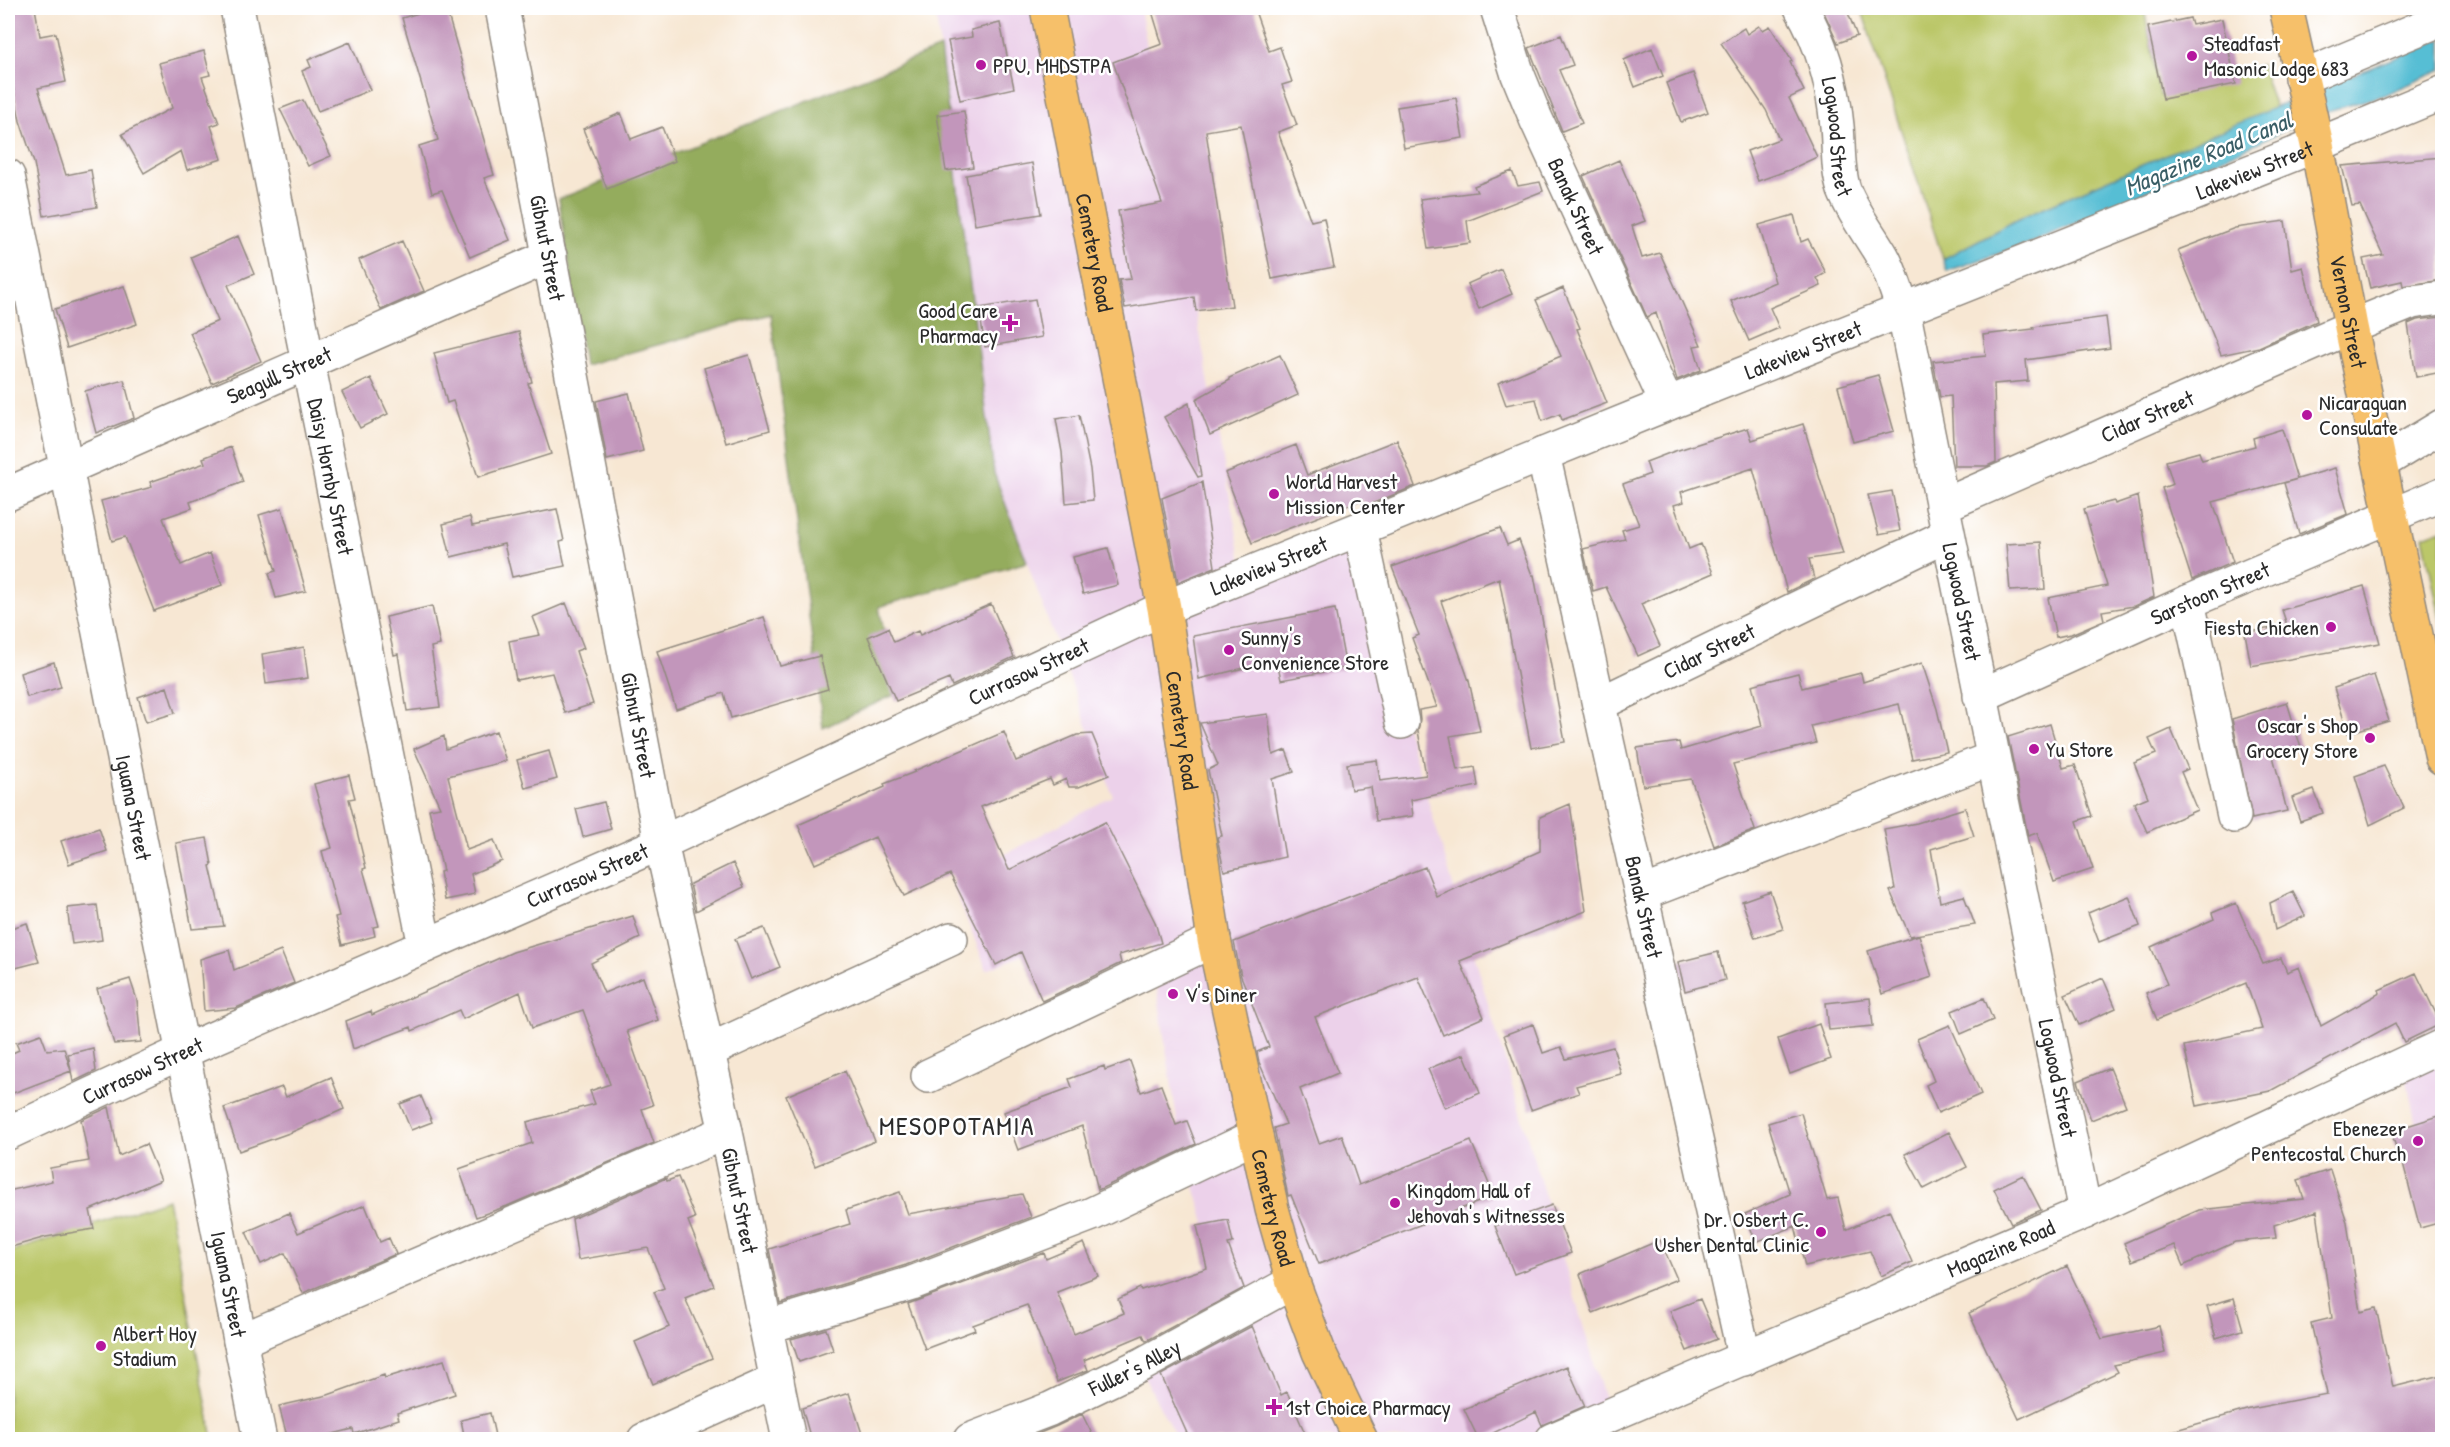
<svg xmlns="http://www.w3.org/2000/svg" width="2450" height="1447" font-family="'Patrick Hand',sans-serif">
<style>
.built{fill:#ecd1ea}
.green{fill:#bbc769;stroke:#73794a;stroke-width:1.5}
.forest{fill:#94ac5d;stroke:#606c44;stroke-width:1.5}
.water{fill:#57bed4;stroke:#417480;stroke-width:1.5}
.building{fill:#c296bb}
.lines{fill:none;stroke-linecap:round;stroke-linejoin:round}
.minor-casing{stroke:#91897f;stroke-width:36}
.major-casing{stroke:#91897f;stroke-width:36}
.minor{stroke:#fff;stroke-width:33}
.major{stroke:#f6c06b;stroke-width:33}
.poi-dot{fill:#b5179e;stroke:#fff;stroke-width:2}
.labels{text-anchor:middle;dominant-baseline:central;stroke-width:5;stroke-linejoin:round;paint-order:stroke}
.poi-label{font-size:22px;fill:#2b2b2b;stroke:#fff;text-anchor:start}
.street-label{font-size:22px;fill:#2b2b2b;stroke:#fff}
.water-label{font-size:24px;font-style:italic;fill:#3a5e66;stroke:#fff}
.quarter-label{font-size:26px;letter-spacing:1.5px;fill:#2b2b2b;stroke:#fff}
</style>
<rect width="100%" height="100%" fill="#fff"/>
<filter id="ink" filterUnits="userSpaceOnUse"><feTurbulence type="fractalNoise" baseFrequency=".0167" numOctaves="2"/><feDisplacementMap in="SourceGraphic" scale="12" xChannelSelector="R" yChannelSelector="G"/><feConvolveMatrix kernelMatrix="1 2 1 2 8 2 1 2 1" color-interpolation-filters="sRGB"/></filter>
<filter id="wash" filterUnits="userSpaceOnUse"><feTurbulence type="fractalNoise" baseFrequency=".008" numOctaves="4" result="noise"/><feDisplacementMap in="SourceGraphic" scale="24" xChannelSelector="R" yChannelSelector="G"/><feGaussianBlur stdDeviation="1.35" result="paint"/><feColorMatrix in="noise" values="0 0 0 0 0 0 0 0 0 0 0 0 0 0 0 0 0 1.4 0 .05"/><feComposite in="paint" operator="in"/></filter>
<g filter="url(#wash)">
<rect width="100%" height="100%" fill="#f7e7d3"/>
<path class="built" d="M935,8h205l102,555 105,-37 263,891 3,22h-436l-36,-68 94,-53 -54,-173 -37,-240 -157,65 -35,-87 161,-87 -119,-323z
M2442,1055v201l-37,-186z"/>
<path class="green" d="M1861,8h283l16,88 101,-31 14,43 -253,109 -79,42z
M2442,529v98l-19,-91z
M168,1199l45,240h-205v-186z"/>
<path class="forest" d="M940,48l54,425 33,89 -148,45 17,87 -73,34 -52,-414 -187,51 -25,-166z"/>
<path class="water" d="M2442,39v31l-58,25 -53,15 -298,132 -86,29 -4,-12 79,-42 305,-132z"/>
<g id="blocks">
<path class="building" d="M8,8h27l5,28 16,-3 10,49 -28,6 28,87 25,-5 6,37 -53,9 -10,-53 -14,-42 -12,-59z
M435,8h11l48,167 -10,3 26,62 -40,17 -28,-67 -10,3 -13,-47 19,-6 -36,-122z
M1151,8h103l15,43 11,-4 12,35 -10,3 15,40 -19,7 33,89 13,-3 10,49 -62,12 -31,-154 -35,6 26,175 -36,5 -2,-14 -69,11 -6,-28 12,-1 -13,-68 44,-8 -49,-141 49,-18z
M1822,8h24l11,28 -19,7z
M2190,18l2,7 30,-6 14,65 -73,15 -15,-72z
M1000,23l14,65 -54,12 -12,-59 24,-4 -1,-7z
M1759,26l4,4 7,-4 22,35 -2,1 14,29 -15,7 28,59 -28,13 -31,11 -11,-30 32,-12 -13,-29 -45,-67 23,-15 3,6z
M1561,35l12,30 -14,5 23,53 -20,8 -33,-83z
M350,42l20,48 -52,21 -16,-40 9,-4 -3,-7z
M1652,48l11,28 -28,11 -11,-27z
M204,51l6,24 -8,2 17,46 -8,3 11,33 -35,11 -6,-19 -37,22 -22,-39 50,-26 -13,-45z
M1693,73l15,39 -27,10 -15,-39z
M1456,98l7,40 -59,10 -7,-41z
M303,100l28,56 -23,10 -28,-57z
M964,111l9,56 -27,4 -9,-56z
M621,113l10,26 31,-12 13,34 -68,28 -24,-60z
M2442,157v123l-39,6 -1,-5 -32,7 -7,-29 20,-4 -23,-50 -8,1 -10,-40z
M1619,160l26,61 -13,5 10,32 18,-5 41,92 -7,1 7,24 -24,10 -21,-67 -9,4 -64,-141z
M1032,163l9,51 -66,11 -9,-50z
M1512,171l6,15 22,-4 3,9 -76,30 3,22 -42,6 -8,-50 57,-7 -3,-6z
M1794,215l7,27 7,-3 18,34 -9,5 4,8 -51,22 9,20 -30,13 -18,-40 44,-19 -16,-57z
M2285,221l7,49 11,-3 14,54 -58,26 -38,8 -43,-105 57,-22z
M238,236l16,38 -26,11 33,76 -49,22 -22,-50 28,-12 -27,-64z
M402,241l22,50 -43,19 -22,-50z
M1501,269l11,25 -33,15 -12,-25z
M124,286l13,38 -70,24 -12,-39z
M1563,288l17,40 -3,1 30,74 -45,17 -2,-6 -18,7 -6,-22 -30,6 -8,-22 63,-27 -25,-56z
M1035,299l7,38 -57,10 -6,-39z
M2106,317l4,31 -84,12 2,21 -34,3 2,78 -9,4h-33l-3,-70 -11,1 -7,-36 53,-5 -3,-21 51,-6 -1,-2z
M2442,317v55l-26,5 -8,-53 9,-4z
M519,332l13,50 -4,1 23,71 -73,23 -25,-76 -6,2 -13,-50z
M749,355l21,75 -44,13 -22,-75z
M1280,355l18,40 -88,40 -14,-36 34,-19 -1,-2z
M1878,375l16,56 -41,11 -15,-56z
M371,378l17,36 -28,14 -18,-36z
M124,380l10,38 -38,15 -11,-42z
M629,393l14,58 -36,9 -11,-59z
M1189,403l12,73 -3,1 -34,-60z
M1079,415l11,54 3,31 -27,3 -4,-51 -6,-33z
M1803,424l40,130 -34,5 5,20 -27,13 -34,-124 -72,24 3,10 -10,3 15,44 12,-5 12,29 -72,31 19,42 -22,10 -32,-69 -13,4 -10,-42 42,-10 -3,-9 17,-5 -16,-41 27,-10 -4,-12 26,-10 76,-24 4,12z
M2282,429l15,50 -84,23 20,60 -41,18 -30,-92 11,-4 -7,-23 33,-9 3,8 53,-14 -2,-8z
M1397,440l18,46 -51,21 -3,-7 -109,43 -27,-70 71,-28 11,30z
M231,447l12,35 -53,20 2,6 -29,10 18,47 29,-12 12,32 -68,26 -29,-74 -13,4 -11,-40 51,-14 -2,-5 55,-19 -2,-5z
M2335,468l13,46 -49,20 -15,-51z
M1202,482l13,85 -37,15 -16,-84z
M1892,491l8,40 -21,4 -11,-40z
M2138,496l16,101 -20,9 -32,5 2,9 -33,14 -15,3 -8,-39 59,-12 -23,-77 30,-8 1,3z
M282,508l24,83 -30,7 -7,-25 7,-2 -17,-56z
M557,509l7,32 -4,1 5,24 -53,11 -8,-33 -53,13 -8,-33 27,-7 2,9z
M1500,528l7,17 12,-5 13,35h2l31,167 -34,6 -32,-170 -58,23 28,80 11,50 -30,5 7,34 18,-3 3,19 -67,14 2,16 -37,5 -5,-34 -20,3 -4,-26 30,-4 3,21 46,-6 -8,-44 2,-12 -1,-9 18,-3 -25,-69 7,-3 -27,-68z
M2041,542l4,47 -35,2 -4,-47z
M1108,548l10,37 -35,9 -10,-37z
M2364,586l16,57 -129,23 -6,-33 42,-8 -5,-15z
M566,603l18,45 -8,3 17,53 -28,9 -13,-40 -36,7 -7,-39 31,-6 -7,-18z
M991,604l23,53 -62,29 -3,-7 -53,22 -28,-64 20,-9 6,14 24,-11 2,4z
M432,606l8,39 -9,2 9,60 -33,4 -9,-57 -4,1 -8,-38z
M1335,609l11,59 -65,12 -4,-20 -78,19 -6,-43z
M764,617l16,49 40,-10 8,33 -97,29 -7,-25 -48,16 -19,-58z
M304,647l4,31 -42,6 -4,-30z
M54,662l7,25 -34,10 -7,-24z
M1922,663l15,46 10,43 -35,7 -13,-55 -88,22 5,17 -83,21 22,66 -41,16 -23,-67 -48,7 -6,-38 42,-6 2,8 81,-24 -10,-41 46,-12 4,15 59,-15 2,9z
M2374,675l15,46 -41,12 -14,-45z
M167,687l8,26 -29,9 -8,-25z
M2287,702l14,46 -28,8 14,55 -35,8 -20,-100z
M1268,714l5,41 13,-5 8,22 -22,7 13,78 -61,14 -7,-34 5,-1 -14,-66 10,-5 -18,-42z
M2050,724l13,44 12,-3 17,51 -15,5 16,48 -39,13 -17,-49 -9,3 -20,-99z
M2171,729l17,40 -7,3 16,38 -50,22 -13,-29 14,-6 -14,-34 22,-9 -7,-15z
M496,731l10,30 -58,15 19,74 27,-10 8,21 -31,13 4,20 -30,6 -5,-28 3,-1 -14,-62 11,-2 -26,-58 30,-13 2,13z
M1004,732l12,29 61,-26 15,-1 17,41 -30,12h-10l-3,-8 -13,6 -3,-6 -69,28 28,63 96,-48 50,100 6,21 -42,12 2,8 -79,38 -21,-49 -25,13 -46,-91 -46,22 -29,-59 -60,27 -17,-39 87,-38 -1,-3 31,-12 -1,-1z
M549,751l8,28 -32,9 -8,-28z
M2384,766l20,42 -34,17 -15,-49z
M349,775l6,23 -6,1 17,69 -3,1 16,57 -6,1 2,9 -33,9 -7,-28 4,-1 -17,-65 10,-3 -18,-64z
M2314,790l9,23 -23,8 -8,-23z
M604,802l7,27 -28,8 -7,-28z
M1570,804l16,107 -126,50 24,56 -41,18 -25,-58 -103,40 23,56 -38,16 19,54 23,-8 17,50 112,-44 23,55 -175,68 -28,-69 -3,1 -14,-68 12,-4 -27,-62 -2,-10 12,-5 -28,-71 -7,-34 191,-75 12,30 103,-46v-34z
M1965,808l9,28 -43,13 9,53 24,-6 11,29 -65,11 -20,-45 5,-2 -11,-60 33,-6z
M99,828l8,23 -38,13 -8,-23z
M207,838l5,27 -2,1 14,60 -32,3 -16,-86z
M733,863l11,24 -48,24 -6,-27z
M1770,891l13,38 -28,9 -13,-37z
M2293,892l12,24 -30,14 -5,-27z
M2129,896l11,30 -41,16 -11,-29z
M2236,903l27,61 18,-6 6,14 12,-5 22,59 59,-33 -1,-3 37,-17 25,51 -37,18 -9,-19 -125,68 -73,15 -13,-60 78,-17 -16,-46 -89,37 -11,-27 21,-9 -16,-37 63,-28 -2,-6z
M97,905l5,35 -30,4 -5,-36z
M633,916l7,22 -49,25 13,30 39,-16 15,43 -31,11 26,74 -11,4 12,34 -147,63 -31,11 -17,-48 73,-26 -5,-21 68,-18 -5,-13 20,-7 -27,-74 -51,18 -12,-36 -57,27 -4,-9 -47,21 -1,-4 -58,22 -7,-28 25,-10 1,4 141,-63z
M27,923l12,39 -31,8v-41z
M764,928l16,39 -29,12 -16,-40z
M1919,935l13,42 -50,17 -14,-43z
M229,950l5,20 47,-19 13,32 -58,25 -32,3 -4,-52z
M1718,952l7,28 -40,11 -7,-29z
M2103,978l13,30 -37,17 -14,-30z
M130,979l7,21 4,42 -27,2 -17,-55z
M1870,998l3,28 -44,4 -3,-27z
M1984,998l9,22 -32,14 -9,-23z
M1533,1024l10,29 18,-6 5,12 47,-12 8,27 -45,12 3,7 -48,17 -27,-75z
M1819,1024l12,35 -41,15 -12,-35z
M1950,1025l31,69 -43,19 -12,-28 8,-4 -17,-42z
M41,1034l6,16 17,-2 7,23 -63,24v-40l11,-5 -3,-7z
M93,1048l3,23 -23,11 -5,-28z
M1464,1054l16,39 -35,15 -17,-39z
M1130,1061l11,31 20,-7 15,40 11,-4 9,23 -98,46 -16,-64 -64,24 -14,-38 68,-25 -3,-8 35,-13 1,4z
M2110,1068l16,38 -35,14 -13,-39z
M845,1071l30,70 -60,25 -29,-70z
M331,1077l13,32 -52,23 -53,19 -15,-43 58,-21 4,10z
M421,1096l11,26 -21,8 -11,-26z
M109,1107l10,49 27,-12 15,36 -71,30 4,19 -48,8 -38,11v-57l44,-10 -2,-13 39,-7 -8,-41z
M1801,1113l26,87 11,-2 8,32 43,-20 23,52 -31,14 -11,-25 -65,15 -10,-40 -39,16 -11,-28 45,-20 -22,-71z
M2442,1115v107l-22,6 -17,-65 -2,1 -10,-33z
M1949,1132l18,35 -43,22 -19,-35z
M2330,1170l17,52 13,90 16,-4 17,79 49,-12v65h-276l-1,-7 85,-24 77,-15 -16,-71 21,-5 -15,-107 -43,14 2,13 -41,4 -52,24 -9,-21 -42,16 -8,-18 75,-33 105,-11 -6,-19z
M2023,1175l18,35 -30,13 -17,-34z
M678,1177l17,41 -7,3 26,65 -29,12 27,60 -59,26 -18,-42 34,-15 -15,-35 10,-4 -16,-40 -70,12 -6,-41 94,-41 1,3z
M900,1192l8,22 114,-20 9,23 -125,48 -126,38 -11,-54 81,-25 -4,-14z
M365,1205l15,37 9,-4 7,16 -93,39 -18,-40 -24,11 -15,-32 43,-19 9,20z
M1552,1205l19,48 -57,21 -19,-48z
M1228,1220l5,23 -5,1 16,44 -98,53 -3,-6 -59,25 4,10 -31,12 -30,-77 -54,20 2,5 -50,19 -17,-45 136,-51 2,6 38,-16 14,33 -41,16 17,42 50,-21 -6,-14 22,-11 1,2 66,-22 -10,-42z
M1660,1240l17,39 -84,34 -13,-39z
M2067,1266l35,73 57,-13 6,27 -51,12 4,7 -99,47 -50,-106z
M2234,1298l9,32 -27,8 -9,-32z
M1700,1299l17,40 -30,12 -17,-40z
M1252,1326l29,69 6,-3 21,48h-118l-29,-65z
M826,1329l7,21 -34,12 -8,-23z
M444,1360l11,34 -58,19 2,6 -45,15 -1,-5 -44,11h-21l-9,-34 49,-11 56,-20 1,3z
M1567,1366l18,40 -43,19 -6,-13 -57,28 -15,-31z
M849,1393l15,47h-53l-9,-32z
M490,1413l6,27h-31l-4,-20z
M1082,1414l13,26h-72l34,-14z"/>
</g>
</g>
<g filter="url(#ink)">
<use href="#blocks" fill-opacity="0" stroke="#91897f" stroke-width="1.5"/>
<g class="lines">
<g class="minor-casing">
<g id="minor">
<path id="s1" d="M237,8l188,938"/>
<path id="s2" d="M502,8l159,835 65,289 63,308"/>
<path id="s3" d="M1497,8l21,67 18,44 131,285"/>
<path id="s4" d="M1801,8c22,37 32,75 36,118 2,21 0,43 7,64 9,23 24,42 37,64 10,16 15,37 22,55l182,903"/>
<path d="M2301,78l141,-59"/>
<path id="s5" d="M8,176l252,1264"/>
<path id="s6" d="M1543,454l197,883 4,22"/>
<path d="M2381,463l61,-37"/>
<path id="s7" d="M8,494l542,-238"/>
<path id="s8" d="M1942,506l409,-179 61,-25 30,-4"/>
<path d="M1360,529l42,193"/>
<path d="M2188,602l46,214"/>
<path id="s9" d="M1980,696l208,-94 254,-108"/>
<path id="s10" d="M1599,704l349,-169"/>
<path d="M1641,894l352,-136"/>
<path d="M708,1051l243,-112"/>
<path d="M928,1076l286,-136"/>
<path id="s11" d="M8,1133l174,-81 479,-209 503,-235 503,-204 650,-259 125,-52"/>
<path d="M766,1327l146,-44 180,-69 164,-78"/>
<path d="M240,1341l486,-209"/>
<path d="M644,1440l133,-60"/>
<path id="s12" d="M970,1440l80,-31 93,-45 150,-82"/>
<path id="s13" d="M1552,1440l533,-228 357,-166"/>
</g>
</g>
<g class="major-casing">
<g id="major">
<path id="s14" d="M1047,8l117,600 50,332 42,196 16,73 21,73 26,70 42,88"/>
<path id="s15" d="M2286,8l31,137 34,182 91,431"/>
</g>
</g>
<use href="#minor" class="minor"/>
<use href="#major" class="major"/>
</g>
</g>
<g class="poi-dot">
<circle cx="2192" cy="56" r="6"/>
<circle cx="981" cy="65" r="6"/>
<path d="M1007 314h6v6h6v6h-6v6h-6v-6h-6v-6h6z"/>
<circle cx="2307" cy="415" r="6"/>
<circle cx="1274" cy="494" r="6"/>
<circle cx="2331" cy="627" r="6"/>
<circle cx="1229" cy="650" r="6"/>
<circle cx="2370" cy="738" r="6"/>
<circle cx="2034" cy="749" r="6"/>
<circle cx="1173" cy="994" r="6"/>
<circle cx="2418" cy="1141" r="6"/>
<circle cx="1395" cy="1203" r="6"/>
<circle cx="1821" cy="1232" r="6"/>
<circle cx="101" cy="1346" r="6"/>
<path d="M1271 1398h6v6h6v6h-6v6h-6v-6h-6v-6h6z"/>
</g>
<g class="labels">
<g class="poi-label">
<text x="2204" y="43">Steadfast<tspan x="2204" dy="25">Masonic Lodge 683</tspan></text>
<text x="993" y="65">PPU, MHDSTPA</text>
<text x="998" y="310" text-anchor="end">Good Care<tspan x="998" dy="25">Pharmacy</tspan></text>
<text x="2319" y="402">Nicaraguan<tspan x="2319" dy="25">Consulate</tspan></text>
<text x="1286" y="481">World Harvest<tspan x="1286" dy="25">Mission Center</tspan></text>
<text x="2319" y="627" text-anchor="end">Fiesta Chicken</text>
<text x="1241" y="637">Sunny's<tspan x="1241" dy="25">Convenience Store</tspan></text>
<text x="2358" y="725" text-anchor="end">Oscar's Shop<tspan x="2358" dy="25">Grocery Store</tspan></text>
<text x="2046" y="749">Yu Store</text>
<text x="1185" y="994">V's Diner</text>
<text x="2406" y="1128" text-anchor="end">Ebenezer<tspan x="2406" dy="25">Pentecostal Church</tspan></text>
<text x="1407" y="1190">Kingdom Hall of<tspan x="1407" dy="25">Jehovah's Witnesses</tspan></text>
<text x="1809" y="1219" text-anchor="end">Dr. Osbert C.<tspan x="1809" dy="25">Usher Dental Clinic</tspan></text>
<text x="113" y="1333">Albert Hoy<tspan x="113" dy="25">Stadium</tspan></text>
<text x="1286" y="1407">1st Choice Pharmacy</text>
</g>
<g class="street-label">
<text stroke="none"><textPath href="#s4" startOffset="135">Logwood Street</textPath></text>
<text stroke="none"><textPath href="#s11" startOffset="2445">Lakeview Street</textPath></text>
<text stroke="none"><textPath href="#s3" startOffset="214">Banak Street</textPath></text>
<text stroke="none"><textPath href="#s2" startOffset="244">Gibnut Street</textPath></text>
<text stroke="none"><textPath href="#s14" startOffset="249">Cemetery Road</textPath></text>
<text stroke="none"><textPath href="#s15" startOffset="310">Vernon Street</textPath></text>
<text stroke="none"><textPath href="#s11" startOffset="1959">Lakeview Street</textPath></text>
<text stroke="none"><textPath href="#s7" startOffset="296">Seagull Street</textPath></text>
<text stroke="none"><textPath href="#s8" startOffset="224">Cidar Street</textPath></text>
<text stroke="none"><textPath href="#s1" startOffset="478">Daisy Hornby Street</textPath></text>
<text stroke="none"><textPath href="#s11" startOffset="1383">Lakeview Street</textPath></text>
<text stroke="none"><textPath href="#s9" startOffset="252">Sarstoon Street</textPath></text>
<text stroke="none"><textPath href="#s4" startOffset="621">Logwood Street</textPath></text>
<text stroke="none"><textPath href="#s10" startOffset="122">Cidar Street</textPath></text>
<text stroke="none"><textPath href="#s11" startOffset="1120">Currasow Street</textPath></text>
<text stroke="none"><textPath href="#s2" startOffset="730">Gibnut Street</textPath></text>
<text stroke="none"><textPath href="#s14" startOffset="735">Cemetery Road</textPath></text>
<text stroke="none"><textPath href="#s5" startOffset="644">Iguana Street</textPath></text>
<text stroke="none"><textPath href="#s11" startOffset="634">Currasow Street</textPath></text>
<text stroke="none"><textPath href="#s6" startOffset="464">Banak Street</textPath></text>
<text stroke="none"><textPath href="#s11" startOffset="148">Currasow Street</textPath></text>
<text stroke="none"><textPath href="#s4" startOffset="1107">Logwood Street</textPath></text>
<text stroke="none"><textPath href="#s2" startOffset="1216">Gibnut Street</textPath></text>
<text stroke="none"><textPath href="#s14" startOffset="1221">Cemetery Road</textPath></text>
<text stroke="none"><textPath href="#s13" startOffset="488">Magazine Road</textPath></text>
<text stroke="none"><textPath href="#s5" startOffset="1130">Iguana Street</textPath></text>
<text stroke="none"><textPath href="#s12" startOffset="180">Fuller's Alley</textPath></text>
</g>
<g class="water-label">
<text transform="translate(2208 153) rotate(-23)">Magazine Road Canal</text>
</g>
<g class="quarter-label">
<text x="957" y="1125">MESOPOTAMIA</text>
</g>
</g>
<rect width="2450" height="1447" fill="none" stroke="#fff" stroke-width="30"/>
</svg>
